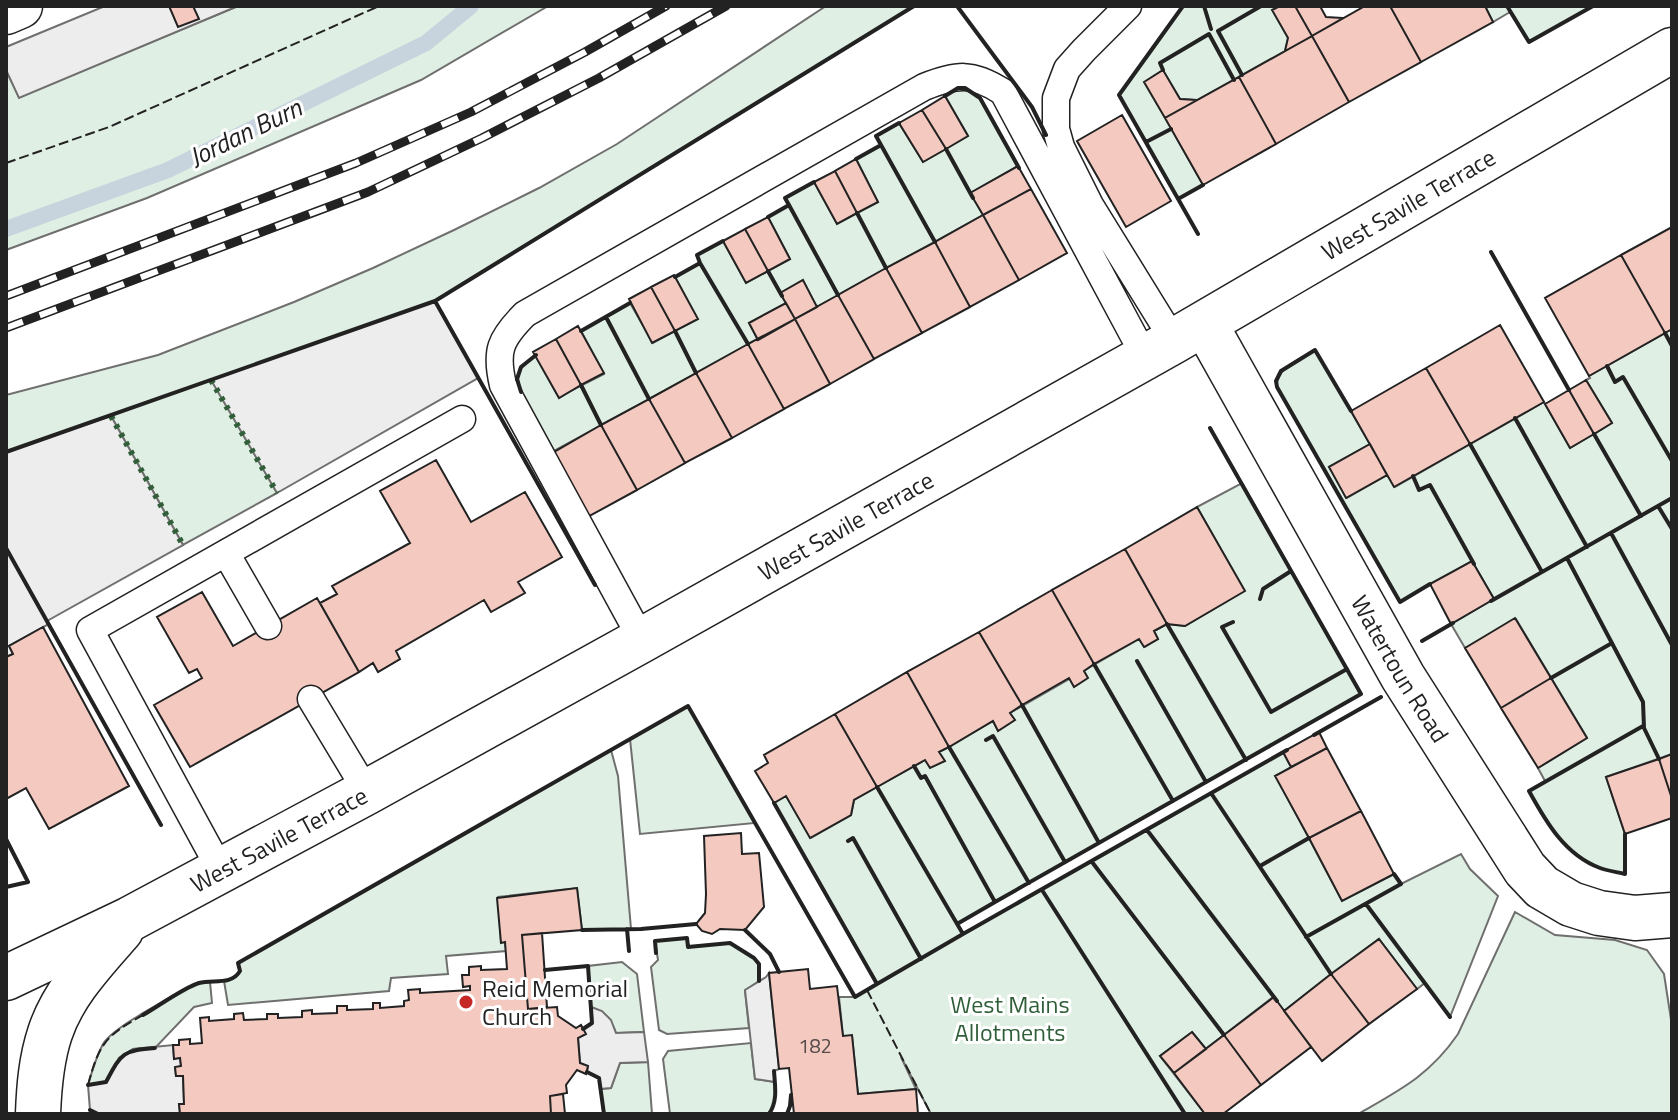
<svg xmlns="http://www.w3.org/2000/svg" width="1678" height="1120" font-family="'Titillium Web',sans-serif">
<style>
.green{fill:#e0efe3;stroke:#6f6f6f;stroke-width:2}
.parking{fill:#ededed;stroke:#6f6f6f;stroke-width:2}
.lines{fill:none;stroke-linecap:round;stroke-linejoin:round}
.stream{stroke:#c7d3dd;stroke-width:16}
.building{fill:#f3c9c0;stroke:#222;stroke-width:2}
.lane-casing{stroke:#222;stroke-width:29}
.street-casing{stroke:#222;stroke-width:47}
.secondary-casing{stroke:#222;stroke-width:47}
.lane{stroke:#fff;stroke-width:26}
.street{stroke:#fff;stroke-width:44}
.secondary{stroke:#fff;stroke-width:44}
.rail-casing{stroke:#222;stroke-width:9}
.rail{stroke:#fff;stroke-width:6;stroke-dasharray:18;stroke-linecap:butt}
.hedge{stroke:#2f5e38;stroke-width:6;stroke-dasharray:4 6;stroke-linecap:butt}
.fence{stroke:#222;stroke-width:2;stroke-dasharray:10 4;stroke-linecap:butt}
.wall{stroke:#222;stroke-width:4}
.poi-dot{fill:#c62828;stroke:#fff;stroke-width:3}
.labels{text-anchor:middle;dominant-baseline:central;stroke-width:6;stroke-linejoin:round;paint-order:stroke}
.number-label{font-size:20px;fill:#564c4a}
.street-label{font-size:24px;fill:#222;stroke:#fff}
.poi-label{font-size:24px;fill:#222;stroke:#fff;text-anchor:start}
.park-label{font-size:24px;fill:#2f5e38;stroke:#fff}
.water-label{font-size:26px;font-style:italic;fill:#222;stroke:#fff}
</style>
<rect width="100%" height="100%" fill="#fff"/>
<path class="green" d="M238,6h310l-127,74 -274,118 -141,52v-180l13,27z
M826,6h88l-479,295 -223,79 65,113 -94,52 -72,-129 -105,36v-57l152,-40 136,-53 79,-34 81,-38 85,-42 78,-44z
M1183,6h97l8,32 -3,13 -88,49 -17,-1 -17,-28 -18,11 58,103 -25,14 -59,-104z
M1485,6h108l-64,36 -19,-30 -17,10z
M958,88l14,3 8,7 38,68 -47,27 12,22 -166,92 -15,-26 -21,12 5,10 -37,20 9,17 -204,111 -34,-62c-6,-18 2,-23 16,-34l23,42 45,-23 -23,-43 49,-28 23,40 44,-24 -22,-42 25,-14 -3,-8 26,-14 23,42 44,-24 -22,-42 20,-11 -3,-8 29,-16 23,42 41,-22 -22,-43 25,-13 -5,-10 23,-13 24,39 45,-26 -23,-40z
M1672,329v425l-66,23 19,57v40c-8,-2 -17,-3 -25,-6 -35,-13 -54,-46 -71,-77l16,-10 -7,-13 49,-30 -71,-119 -51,29 -14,-24 43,-25 -22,-38 -72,41 -123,-215c-2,-19 24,-28 38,-37l55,94 -41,23 18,31 40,-23 8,12 149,-85 26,46 42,-25 -26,-43 4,-2 -1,-2z
M1242,483l119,211 -404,230 7,10 319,-182 8,15 -15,9 66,125 52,-27 7,10 60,-30 9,15 28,27 -48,121 -25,-34 -8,6 -38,-50 -95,72 -11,-14 -67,52 -14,-17 -32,24 45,58h-274l-30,-57 15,32 -58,5 -6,-58h-9l-4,-39h16l22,-14 -103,-180 12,-7 25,42 40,-23 3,-15 71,-40h19l-5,-8 54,-31 5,9 16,-10 -4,-7 129,-74 6,8 13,-8 -4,-8 13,-7 18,2 59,-35 -47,-84z
M688,706l67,117 -115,11 -10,-95z
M611,750l7,26 13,153 -49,1 -5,-42 -79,9 3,45h4l1,9 -60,5 2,18 -57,4 -2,13 -161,14 -4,-24 13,-5 3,-5 -2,-8z
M1515,912l40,23 60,5 32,10 17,24 8,52v88h-314c42,-24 72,-39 100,-80z
M687,938l2,9 41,-4 24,15 5,6v17l-14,10 4,37 -82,6 -8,-4 -8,-63 7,-7 -3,-19z
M622,962l15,12 7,58 -28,1c-5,-14 -11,-21 -25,-26l-3,-41z
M210,982l2,21 -18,4 -39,41 -22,1 -27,33 -18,3c4,-14 8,-28 15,-41 12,-19 73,-49 95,-61z
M751,1043l4,36 20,3c1,12 1,22 -6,32h-99l-7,-55 5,-8z
M648,1062l4,52h-48l-4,-25 11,-1 9,-25z"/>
<path class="parking" d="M105,6h133l-219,92 -13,-28v-23z
M435,301l43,77 -201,115 -66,-113z
M111,416l72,129 -136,76 2,3 -40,22 4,8 -7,3v-205z
M769,973l10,96 -5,2 1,11 -20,-3 -10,-89 21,-13z
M591,1007l11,4 9,9 5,13 28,-1 4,30 -28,1 -9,25 -11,1 -1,-11 -12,-6 1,-6 -8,-3 -2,-25 7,-4 -2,-5 9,-6z
M173,1045l1,13h6l1,8 -6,2 1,8h7l1,28h-5l1,10h-82l-8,-4 -2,-25 18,-3 13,-24 14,-9z"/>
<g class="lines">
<path class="stream" d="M6,229l162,-59 258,-127 45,-37"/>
</g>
<path class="building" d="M169,6h24l6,13 -21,8z
M1280,6h15l17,30 -27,15 3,-13 -16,-28z
M1295,6h25l6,11 17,1 -31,18z
M1365,6h25l31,56 -72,40 -37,-66z
M1390,6h95l8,16 -72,40z
M1312,36l37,66 -73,42 -37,-67z
M1163,70l17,29 17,1 -32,18 -21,-36z
M1239,77l37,67 -73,41 -38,-67z
M945,96l23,40 -22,13 -24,-39z
M922,110l24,39 -23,13 -24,-39z
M1122,115l49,86 -45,26 -49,-86z
M856,159l22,43 -21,11 -22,-42z
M1018,166l13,23 -48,26 -13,-22z
M835,171l22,42 -20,11 -23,-42z
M1031,189l36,64 -48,27 -36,-65z
M983,215l36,65 -49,27 -35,-65z
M768,217l22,42 -22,12 -23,-42z
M1672,227v102l-7,4 -44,-78z
M745,229l23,42 -22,12 -23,-42z
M935,242l35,65 -48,26 -36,-65z
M1621,255l44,78 -76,43 -44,-78z
M886,268l36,65 -48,26 -36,-64z
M674,275l24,44 -23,12 -24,-44z
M803,280l14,27 -22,12 -15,-26z
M651,287l24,44 -23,12 -23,-44z
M838,295l36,64 -44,25 -35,-65z
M786,303l9,16 -37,21 -9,-17z
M795,319l35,65 -46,25 -36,-65z
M1500,325l44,77 -74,42 -44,-76z
M578,326l26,47 -23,12 -25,-46z
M556,339l25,46 -22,13 -26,-46z
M748,344l36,65 -52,29 -36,-65z
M1426,368l44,76 -76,43 -43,-76z
M696,373l36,65 -47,25 -36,-64z
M1586,380l26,43 -18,11 -25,-44z
M1569,390l25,44 -24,14 -25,-44z
M649,399l36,64 -48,27 -36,-65z
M601,425l36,65 -53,29 -35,-64z
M1370,444l17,31 -41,23 -17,-31z
M436,460l35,62 54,-30 37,65 -44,25 7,11 -34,19 -7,-12 -88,51 4,8 -22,13 -5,-9 -14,9 -39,-69 17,-9 -5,-8 78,-43 -30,-52z
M1197,507l48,84 -60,35 -18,-2 -42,-75z
M1125,549l42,75 -13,7 4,8 -14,8 -5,-8 -45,25 -42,-74z
M1472,561l22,38 -43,25 -21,-40z
M1052,590l42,74 -10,7 4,7 -14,9 -5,-9 -47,27 -43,-73z
M202,592l31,54 84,-48 42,74 -169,95 -36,-62 48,-27 -5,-9 -8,4 -32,-56z
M1515,618l36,60 -50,30 -36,-60z
M43,627l86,159 -80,43 -23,-41 -20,11v-142l7,-3 -4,-8z
M979,632l43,73 -12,8 5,7 -17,11 -5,-10 -44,26 -42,-75z
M907,672l42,75 -10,5 6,9 -15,7 -5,-8 -48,27 -42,-73z
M1551,678l36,60 -49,30 -37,-60z
M835,714l42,73 -23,13 -3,15 -41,23 -24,-42 -12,7 -19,-32 13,-8 -4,-8z
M1319,732l8,16 -36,19 -8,-15z
M1327,748l34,63 -52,27 -34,-62z
M1672,754v45l-13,-40z
M1659,759l13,40v19l-47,16 -19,-57z
M1361,811l33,63 -52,27 -33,-63z
M741,833l1,21 17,-1 5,54 -19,23 -25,-1 -8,5 -10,-3 -6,-7 9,-11 1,-19 -2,-58z
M577,888l5,42 -60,5 6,74 29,-2 1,9 18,12 5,-3 5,9 -8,4 2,25 8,3 -2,8 -9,-4 -11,15 1,8 -17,3 1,18h-371l-1,-10h5l-1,-28h-7l-1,-9 6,-1 -1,-8 -6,1 -1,-14h6v-5l11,-1v5l12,-1 -2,-25 9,-1v4l25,-2v-5l9,-1 1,7 23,-1v-5h11v4l24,-1v-6l10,-1v4l25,-1v-7h10v4l26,-1v-6h7v5l24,-2v-5l5,-1 -1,-10 12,-1v4l50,-3v-4l-7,1 -1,-12h7v-8l12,-1v4l26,-1 -2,-27 -4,1 -4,-45z
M542,933l5,74 -19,2 -6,-74z
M1379,939l38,50 -48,35 -38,-50z
M808,969l2,20 27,-3 6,50 9,-1 6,59 58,-5 2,25h-124l-5,-46 -10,1 -10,-96z
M1331,974l38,50 -47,37 -38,-50z
M1274,997l37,50 -50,38 -37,-50z
M1192,1032l14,17 -32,24 -14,-17z
M1224,1035l37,50 -38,29h-18l-31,-41z
M563,1094l2,20h-14l-1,-18z"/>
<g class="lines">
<g class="lane-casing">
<path id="lane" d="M1128,6l-44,44 -17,19 -11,29v31l5,18 29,58 84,136
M226,553l42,73
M642,640l-139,-255c-8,-34 -3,-46 22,-71l399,-227c33,-13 48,-15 79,5l142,265
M311,699l56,93
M220,869l-130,-239 372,-211"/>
</g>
<g class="street-casing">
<g id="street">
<path d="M6,12l14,-6"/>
<path id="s1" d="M1205,324l198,353 122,192 17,18 29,17 28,9 36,5 37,-3"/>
</g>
</g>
<g class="secondary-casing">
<g id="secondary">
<path id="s2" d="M6,978l124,-59 237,-127 275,-152 532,-299 498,-291"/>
<path d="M38,1114c1,-27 3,-54 12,-81 13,-40 44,-72 71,-103"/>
</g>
</g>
<use href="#lane" class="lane"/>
<use href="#street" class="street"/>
<use href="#secondary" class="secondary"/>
<g class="rail-casing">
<path id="rail" d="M6,296l350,-133 115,-51 114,-60 81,-46
M6,328l362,-136 114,-54 117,-60 127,-72"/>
</g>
<use href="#rail" class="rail"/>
<path class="hedge" d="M211,380l66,113
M111,416l72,129"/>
<path class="fence" d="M6,163l103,-36 270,-121
M867,990l64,124
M88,1085c11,-41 17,-49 55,-70
M90,1110l2,4"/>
<path class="wall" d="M957,6l75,101 14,28
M1183,6l-64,89 79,139
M1204,6l7,23
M1507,6l22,36 64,-36
M1163,70l-3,-7 49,-29 25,46
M1242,75l-24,-44 43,-25
M945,96l13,-8h7l15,10 39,70
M1146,142l25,-13
M881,145l54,97
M946,149l27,49
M856,159l25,-14 -5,-9 23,-13
M1178,199l25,-14
M789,205l49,90
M857,213l29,55
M768,217l21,-12 -4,-7 29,-16
M1491,252l78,138
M700,263l48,81
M768,271l14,25
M675,277l25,-14 -3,-8 26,-14
M606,317l43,82
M581,331l49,-28
M675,331l21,42
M1665,333l7,13
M1607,366l8,16 8,-5 49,84
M581,385l20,40
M521,392l-4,-13 4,-12 15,-12
M1351,411l-36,-61 -34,21 -5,10 1,6 123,215 30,-18
M1515,418l72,129
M1594,434l47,82
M1470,444l72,128
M6,452l429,-151
M1413,476l6,14 11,-5 44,79
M1658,506l14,23
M1611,533l61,112
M6,548l155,277
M1567,558l76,144 1,26 15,31
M595,585l-160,-284 479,-295
M1260,599l3,-10 28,-18
M1491,601l181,-103
M1233,622l-11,5 49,85 76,-43
M1167,624l79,136
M1422,641l31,-18
M1137,661l69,121
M1094,664l79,137
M1551,678l61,-35
M1022,705l77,138
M1314,735l67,-38
M986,740l7,-4 72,126
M949,747l80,136
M914,766l7,12 4,-2 70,126 366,-208 -151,-266
M1211,793l120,181
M774,803l103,181 86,-50 -86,-147
M1147,830l130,171
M1625,834v40c-8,-2 -17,-3 -25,-6 -35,-13 -54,-46 -71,-77l114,-65
M6,839l22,43 -22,5
M848,841l5,-3 68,121
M1092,862l132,173
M1260,866l49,-28
M1042,890l143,224
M1366,904l84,113
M957,924l38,-22
M627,929l2,22
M582,930l59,-1 55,-5
M745,930l25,24 9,18
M963,934l324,-184
M1306,937l95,-53 -7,-10
M656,953l-1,-12 32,-3 1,9 42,-4 24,15 5,6v17
M545,970l43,-4 4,57 -9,6
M143,1015c14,-8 42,-28 56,-32 14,-4 32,3 41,-12l-2,-8 450,-257 167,291 22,-13
M587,1072l12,6 5,36
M88,1085l18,-3c15,-28 16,-32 49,-34
M90,1110l8,4
M769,1114c9,-13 6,-28 5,-43
M787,1114l3,-8 1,-11"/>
</g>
<circle class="poi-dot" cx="466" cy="1002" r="8"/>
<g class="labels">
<g class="number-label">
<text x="815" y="1045">182</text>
</g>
<g class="street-label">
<text stroke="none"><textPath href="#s2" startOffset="1602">West Savile Terrace</textPath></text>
<text stroke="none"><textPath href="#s2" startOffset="954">West Savile Terrace</textPath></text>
<text stroke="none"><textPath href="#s1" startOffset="396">Watertoun Road</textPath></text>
<text stroke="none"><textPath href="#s2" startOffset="306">West Savile Terrace</textPath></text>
</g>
<g class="poi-label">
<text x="482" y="988">Reid Memorial<tspan x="482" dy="28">Church</tspan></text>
</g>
<g class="park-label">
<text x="1010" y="1004">West Mains<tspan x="1010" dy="28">Allotments</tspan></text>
</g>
<g class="water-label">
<text transform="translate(245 132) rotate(-26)">Jordan Burn</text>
</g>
</g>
<rect width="1678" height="1120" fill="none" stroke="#222222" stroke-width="16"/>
</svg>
